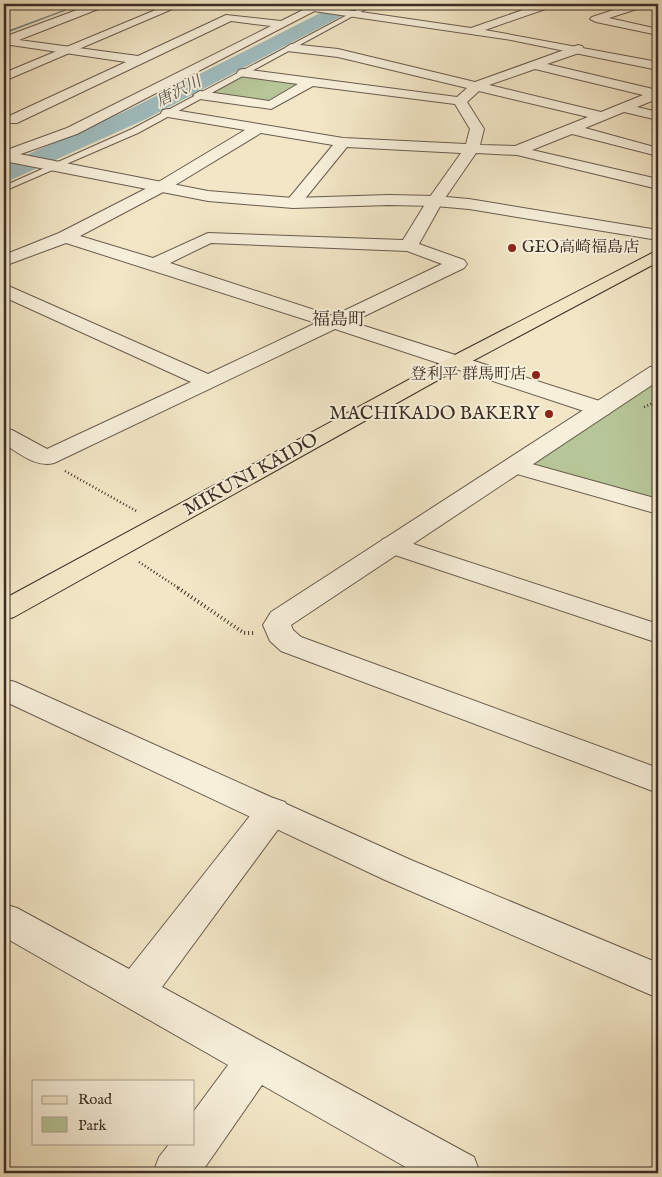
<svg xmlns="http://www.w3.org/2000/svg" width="662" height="1177" font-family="'IM FELL English','Noto Serif JP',serif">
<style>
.green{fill:#b7c698;stroke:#797a60}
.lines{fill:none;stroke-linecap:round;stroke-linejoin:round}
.stream{fill:#778482;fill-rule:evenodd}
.river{fill:#9fbdbf;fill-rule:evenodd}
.service-casing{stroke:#695c4f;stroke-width:2}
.minor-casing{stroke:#695c4f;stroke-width:2}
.tertiary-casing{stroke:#695c4f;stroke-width:2}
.primary-casing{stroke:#3b2e27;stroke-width:2}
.path-far1{stroke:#3b2e27;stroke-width:2.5;stroke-dasharray:1 2.5;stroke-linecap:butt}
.path{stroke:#3b2e27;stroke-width:4;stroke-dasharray:1 3;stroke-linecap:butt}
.service{fill:#f7efda;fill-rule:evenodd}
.minor{fill:#f7efda;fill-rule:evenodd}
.tertiary{fill:#f7efda;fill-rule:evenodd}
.primary{fill:#f2e6c6;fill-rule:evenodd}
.poi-dot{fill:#8f2418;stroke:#f7efda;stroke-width:2}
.labels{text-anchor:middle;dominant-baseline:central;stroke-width:4;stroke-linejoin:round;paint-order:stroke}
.far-water-label{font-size:16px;font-style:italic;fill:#54524d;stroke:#f7efda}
.far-poi-label{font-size:16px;fill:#3b2e27;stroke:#f7efda;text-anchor:start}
.far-quarter-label{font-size:18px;fill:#3b2e27;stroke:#f7efda}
.poi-label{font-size:19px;fill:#3b2e27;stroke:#f7efda;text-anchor:end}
.street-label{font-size:19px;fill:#3b2e27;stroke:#f7efda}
</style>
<rect width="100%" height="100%" fill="#f2e6c6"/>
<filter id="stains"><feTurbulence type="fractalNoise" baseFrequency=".004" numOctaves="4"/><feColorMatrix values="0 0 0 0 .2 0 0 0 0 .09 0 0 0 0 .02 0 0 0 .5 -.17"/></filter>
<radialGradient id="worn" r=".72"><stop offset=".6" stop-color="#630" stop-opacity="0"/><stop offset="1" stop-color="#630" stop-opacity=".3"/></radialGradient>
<path class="green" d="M239,76h7l54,7 -28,19 -64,-8z
M658,375v132l-144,-41 91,-60z"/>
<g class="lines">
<path class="stream" d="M80,4h3l-79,30v-2z"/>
<path class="river" d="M338,4h22l-3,4 -211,111 -133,60 -9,3v-17l126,-56z"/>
<g class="service-casing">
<path id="service" d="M21,4h9l-26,7v-4z
M368,4h7l-237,129 -134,58v-5l128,-57z"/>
</g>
<g class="minor-casing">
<path id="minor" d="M93,4h14l-1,2 -87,34 119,16 88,-41 55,6 34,-17h13l-251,130 -73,26v-9l63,-23 204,-102 -40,-5 -214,102h-10l-2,-3 2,-3 119,-55 -122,-18v-7z
M428,4h30l-11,5 -18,-3z
M632,4h15l-1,2 -37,12 49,11v6l-62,-13 -6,-3 2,-2z
M291,44l47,5 137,33 103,-37 4,1 2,3 -2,3 -35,12 106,25 5,6 -1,4 -20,8 21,5v8l-34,-8 -39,16 73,20v8l-86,-22 -40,16 126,29v10l-141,-34 -41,-2 -33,48 -24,43 45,16 3,4 -3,4 -112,54 257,82 3,5 -3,5 -8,2 -8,-2 -258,-85 -281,134c-18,5 -35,-10 -50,-19v-16l8,2 35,19 144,-67 -187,-85v-13l204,90 108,-51 -250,-80 -62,23v-11l55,-22 96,-49 90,-54 -77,-13 -5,-1 -2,-3 2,-3 5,-1 175,29 123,6 4,-15 -15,-25 -142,-18 -42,23 -71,-10 -7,-4 7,-4 69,10 29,-17 -59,-8 -2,-3 2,-3 4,-1 214,28 10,-9 -129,-31 -51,-6 -2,-3zM535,69l108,26 -42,17 -112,-27zM479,91l109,26 -73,29 -35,-1 4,-16 -17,-27zM261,133l72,12 -48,58 2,3h12l48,-59 114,6 -34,48 -24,39 -195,-7 -55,25 -73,-22 87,-46zM211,243l196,8 35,13 -109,52 -163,-53z
M514,459l144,40v15l-152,-43 -4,-5 4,-5z
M392,537l266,87v19l-275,-92 -4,-6 4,-6z
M273,798l12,4 5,9 -5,9 -123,167 312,170 6,16h-64l-154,-88 -61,88h-48l6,-16 11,-14h24v-32l34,-46 -224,-128v-33l13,4 112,61 132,-167z"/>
</g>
<g class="tertiary-casing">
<path id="tertiary" d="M170,4h14l-180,77v-8z
M281,4h25l165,24 69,-24h15l-1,2 -69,24 173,32v8l-147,-30 -225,-33z
M4,151l204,40 85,7 96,-3 46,1 34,3 189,31v10l-189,-31 -34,-3 -46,-1 -96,3 -85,-7 -204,-40z
M658,366v15l-367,244 2,5 8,7 357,131v25l-377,-142 -11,-10 -7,-16 8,-13 379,-245z
M4,679l11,3 396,178 247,103v35l-273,-118 -381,-179z"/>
</g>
<g class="primary-casing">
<path id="primary" d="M658,250v12l-195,104 -449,251 -10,3v-21l445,-241z"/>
</g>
<path class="path-far1" d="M644,407l14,-6
M65,471l73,41
M139,562l41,27"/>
<path class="path" d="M178,588l66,45h10"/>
<use href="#service" class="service"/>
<use href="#minor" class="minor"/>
<use href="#tertiary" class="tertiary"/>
<use href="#primary" class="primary"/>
</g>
<g class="poi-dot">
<circle cx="512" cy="248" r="5"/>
<circle cx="536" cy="375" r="5"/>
<circle cx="549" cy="414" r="5"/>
</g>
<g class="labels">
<g class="far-water-label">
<text transform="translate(179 92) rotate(-27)">唐沢川</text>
</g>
<g class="far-poi-label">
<text x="522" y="248">GEO高崎福島店</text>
<text x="526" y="375" text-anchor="end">登利平 群馬町店</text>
</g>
<g class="far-quarter-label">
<text x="339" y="320">福島町</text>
</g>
<g class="poi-label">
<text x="539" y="414">MACHIKADO BAKERY</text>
</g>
<g class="street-label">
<text transform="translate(251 475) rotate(-29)">MIKUNI KAIDO</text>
</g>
</g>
<rect width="662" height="1177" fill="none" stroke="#f2e6c6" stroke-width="20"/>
<rect x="5" y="5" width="652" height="1167" fill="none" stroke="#3b2e27" stroke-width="2.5"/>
<rect x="10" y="10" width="642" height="1157" fill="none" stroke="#3b2e27"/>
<rect x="32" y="1080" width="162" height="65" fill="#f7efda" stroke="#aca292"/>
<rect x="42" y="1096" width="25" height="8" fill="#f2e6c6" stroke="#aca292"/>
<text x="78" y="1104" font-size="15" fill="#3b2e27">Road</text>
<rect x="42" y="1117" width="25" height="15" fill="#b7c698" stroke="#aca292"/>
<text x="78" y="1130" font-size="15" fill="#3b2e27">Park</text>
<rect width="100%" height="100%" filter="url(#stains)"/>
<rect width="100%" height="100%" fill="url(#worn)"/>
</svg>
